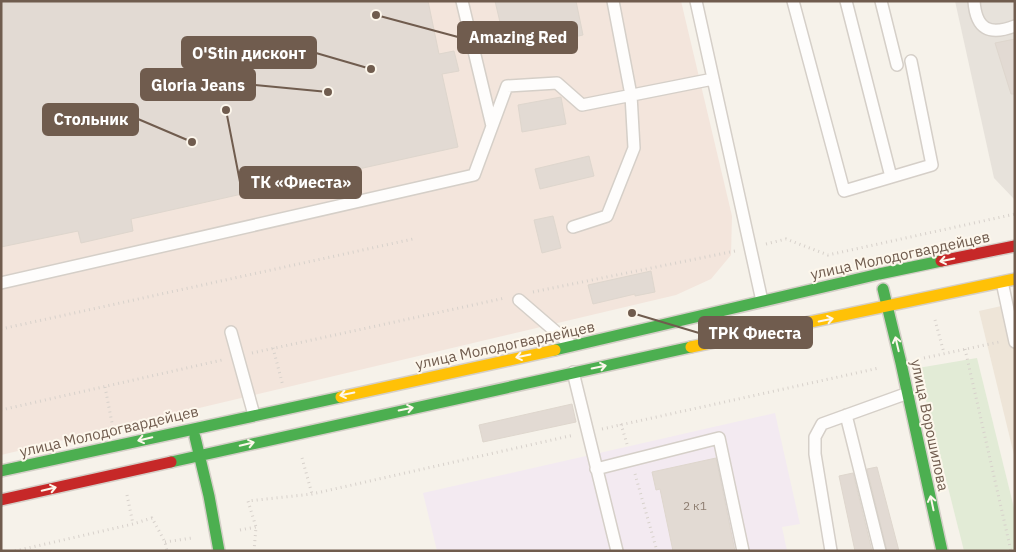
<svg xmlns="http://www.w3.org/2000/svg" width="1016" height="552" font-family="'IBM Plex Sans',sans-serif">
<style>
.residential{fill:#eee5d8}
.commercial{fill:#f3e5dc}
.industrial{fill:#e7e2db}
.education{fill:#f3eaf1}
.green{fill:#e2ebd6}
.building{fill:#e2dad3;stroke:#ded6cd}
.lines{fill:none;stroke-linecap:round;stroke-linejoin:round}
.lane-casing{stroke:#d5cfc8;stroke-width:14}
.fast-casing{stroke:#d5cfc8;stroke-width:14}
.slow-casing{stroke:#d5cfc8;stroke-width:14}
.jam-casing{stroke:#d5cfc8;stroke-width:14}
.path{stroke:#d7d1cb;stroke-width:3;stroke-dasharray:1 4;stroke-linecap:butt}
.lane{stroke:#fefdfc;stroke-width:11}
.fast{stroke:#4caf50;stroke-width:11}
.slow{stroke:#ffc107;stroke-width:11}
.jam{stroke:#c62828;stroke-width:11}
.oneway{stroke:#fdf7ec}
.labels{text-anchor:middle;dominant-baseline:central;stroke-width:4;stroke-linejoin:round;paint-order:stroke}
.number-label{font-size:12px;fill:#8e7e71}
.street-label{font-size:15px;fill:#705c4e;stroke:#fdf7ec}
.leader{fill:none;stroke:#705c4e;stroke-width:2}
.callout-dot{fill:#705c4e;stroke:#fdf7ec;stroke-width:2}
.callout{fill:#705c4e;stroke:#705c4e;stroke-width:2}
.callout-label{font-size:16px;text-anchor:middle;font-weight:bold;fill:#fff}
</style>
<rect width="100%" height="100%" fill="#f6f2ea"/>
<path class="residential" d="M1015,303v156l-36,-148z"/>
<path class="commercial" d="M1,1h680l51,215 -1,39 -20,24 -35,16 -675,160z"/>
<path class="industrial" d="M955,1h60v199l-21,-22z"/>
<path class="education" d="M775,413l25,111 -18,3 5,24h-350l-14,-58z"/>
<path class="green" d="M977,358l38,154v39h-51l-46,-183z"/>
<path class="building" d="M1,1h427l11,53 15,-3 5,20 -17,3 16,73 -113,25 3,13 -23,5 -3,-14 -191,43 2,12 -52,12 -3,-12 -77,16z
M495,1h81l7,34 -76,17z
M1015,39v55h-4l-16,-51z
M561,97l5,27 -44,8 -4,-27z
M589,156l5,20 -54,13 -5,-20z
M553,216l8,32 -19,5 -8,-33z
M651,271l4,21 -20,4v-2l-42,10 -5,-19z
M572,404l4,18 -93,20 -4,-17z
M716,458l19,93h-62l-13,-62 -4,1 -4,-18z
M877,467l22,84h-12l-20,-82z
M853,473l19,78h-17l-16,-75z"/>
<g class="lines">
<g class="lane-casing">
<path id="lane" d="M462,1l30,125
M696,1l66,300
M793,1l51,190 88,-26 -21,-104
M846,1l45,176
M881,1l16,64
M974,1c2,28 15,35 41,25
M573,227l34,-11 27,-68 -3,-53 -18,-94
M1002,282l13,60
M1,283l473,-108 33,-89 50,-3 25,22 131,-26
M519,300l51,44
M231,332l23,83
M573,372l44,179
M846,415l34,136
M596,469l123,-31 24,113
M831,551l-16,-97v-17l7,-13 86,-31"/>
</g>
<g class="fast-casing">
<path id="fast" d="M883,289l18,74 41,188
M555,350l324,-76 62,-13
M195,437l14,59 10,55
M171,462l520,-115
M1,471l340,-74"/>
</g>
<g class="slow-casing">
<path id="slow" d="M691,347l324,-68
M341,397l214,-47"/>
</g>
<g class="jam-casing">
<path id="jam" d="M941,261l74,-15
M1,500l170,-38"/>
</g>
<path class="path" d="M766,244l20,-5 42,16 187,-41
M533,292l202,-41
M935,320l9,33
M1,329l412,-90
M273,348l10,38
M965,349l46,202
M252,353l253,-55
M924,358l75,-16
M105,387l7,36
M1,410l221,-50
M621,424l6,20
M602,429l277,-61
M302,458l10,36
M635,474l22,77
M127,495l6,29
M240,530l16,-3
M165,542l27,-4
M15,551l118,-27 19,-6 13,24 2,9
M254,551l2,-24 -8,-26 64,-7 262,-59"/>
<use href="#lane" class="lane"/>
<use href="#fast" class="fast"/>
<use href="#slow" class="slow"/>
<use href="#jam" class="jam"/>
</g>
<defs><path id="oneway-shaft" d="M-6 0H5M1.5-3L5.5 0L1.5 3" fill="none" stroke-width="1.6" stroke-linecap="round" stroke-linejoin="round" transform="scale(1.25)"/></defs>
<g class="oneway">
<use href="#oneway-shaft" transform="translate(947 260) rotate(168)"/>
<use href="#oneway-shaft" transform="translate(826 320) rotate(-12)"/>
<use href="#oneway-shaft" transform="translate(897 344) rotate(-103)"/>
<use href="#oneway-shaft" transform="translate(523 356) rotate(168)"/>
<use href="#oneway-shaft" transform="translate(599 367) rotate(-12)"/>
<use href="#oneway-shaft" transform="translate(347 394) rotate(168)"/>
<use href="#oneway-shaft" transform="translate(406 409) rotate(-12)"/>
<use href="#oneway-shaft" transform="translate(145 439) rotate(167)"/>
<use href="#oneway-shaft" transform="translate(247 444) rotate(-13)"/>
<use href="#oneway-shaft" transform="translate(49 489) rotate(-13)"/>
<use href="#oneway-shaft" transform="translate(932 503) rotate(-102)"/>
</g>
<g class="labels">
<g class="number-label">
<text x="695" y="505">2 к1</text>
</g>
<g class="street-label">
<text transform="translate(900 255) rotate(-12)">улица Молодогвардейцев</text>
<text transform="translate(505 345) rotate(-12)">улица Молодогвардейцев</text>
<text transform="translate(930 425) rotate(78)">улица Ворошилова</text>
<text transform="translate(109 431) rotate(-13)">улица Молодогвардейцев</text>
</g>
</g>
<path class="leader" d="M376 15L458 37M371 69L316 53M328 92L255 85M192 142L138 119M226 110L240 182M632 313L699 333"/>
<g class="callout-dot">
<circle cx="376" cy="15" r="5"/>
<circle cx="371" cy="69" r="5"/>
<circle cx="328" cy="92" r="5"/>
<circle cx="192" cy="142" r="5"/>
<circle cx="226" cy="110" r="5"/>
<circle cx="632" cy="313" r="5"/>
</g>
<g class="callout">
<rect x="458" y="22" width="119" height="31" rx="5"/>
<rect x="182" y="37" width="134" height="31" rx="5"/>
<rect x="141" y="69" width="114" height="31" rx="5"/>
<rect x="43" y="104" width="95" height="31" rx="5"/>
<rect x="240" y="167" width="121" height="31" rx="5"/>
<rect x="699" y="317" width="113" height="31" rx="5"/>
</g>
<g class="callout-label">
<text x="518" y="43">Amazing Red</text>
<text x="249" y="59">O'Stin дисконт</text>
<text x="198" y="91">Gloria Jeans</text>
<text x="91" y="125">Стольник</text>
<text x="301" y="188">ТК «Фиеста»</text>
<text x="755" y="339">ТРК Фиеста</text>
</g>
<rect width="1016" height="552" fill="none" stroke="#705c4e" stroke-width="5"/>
</svg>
